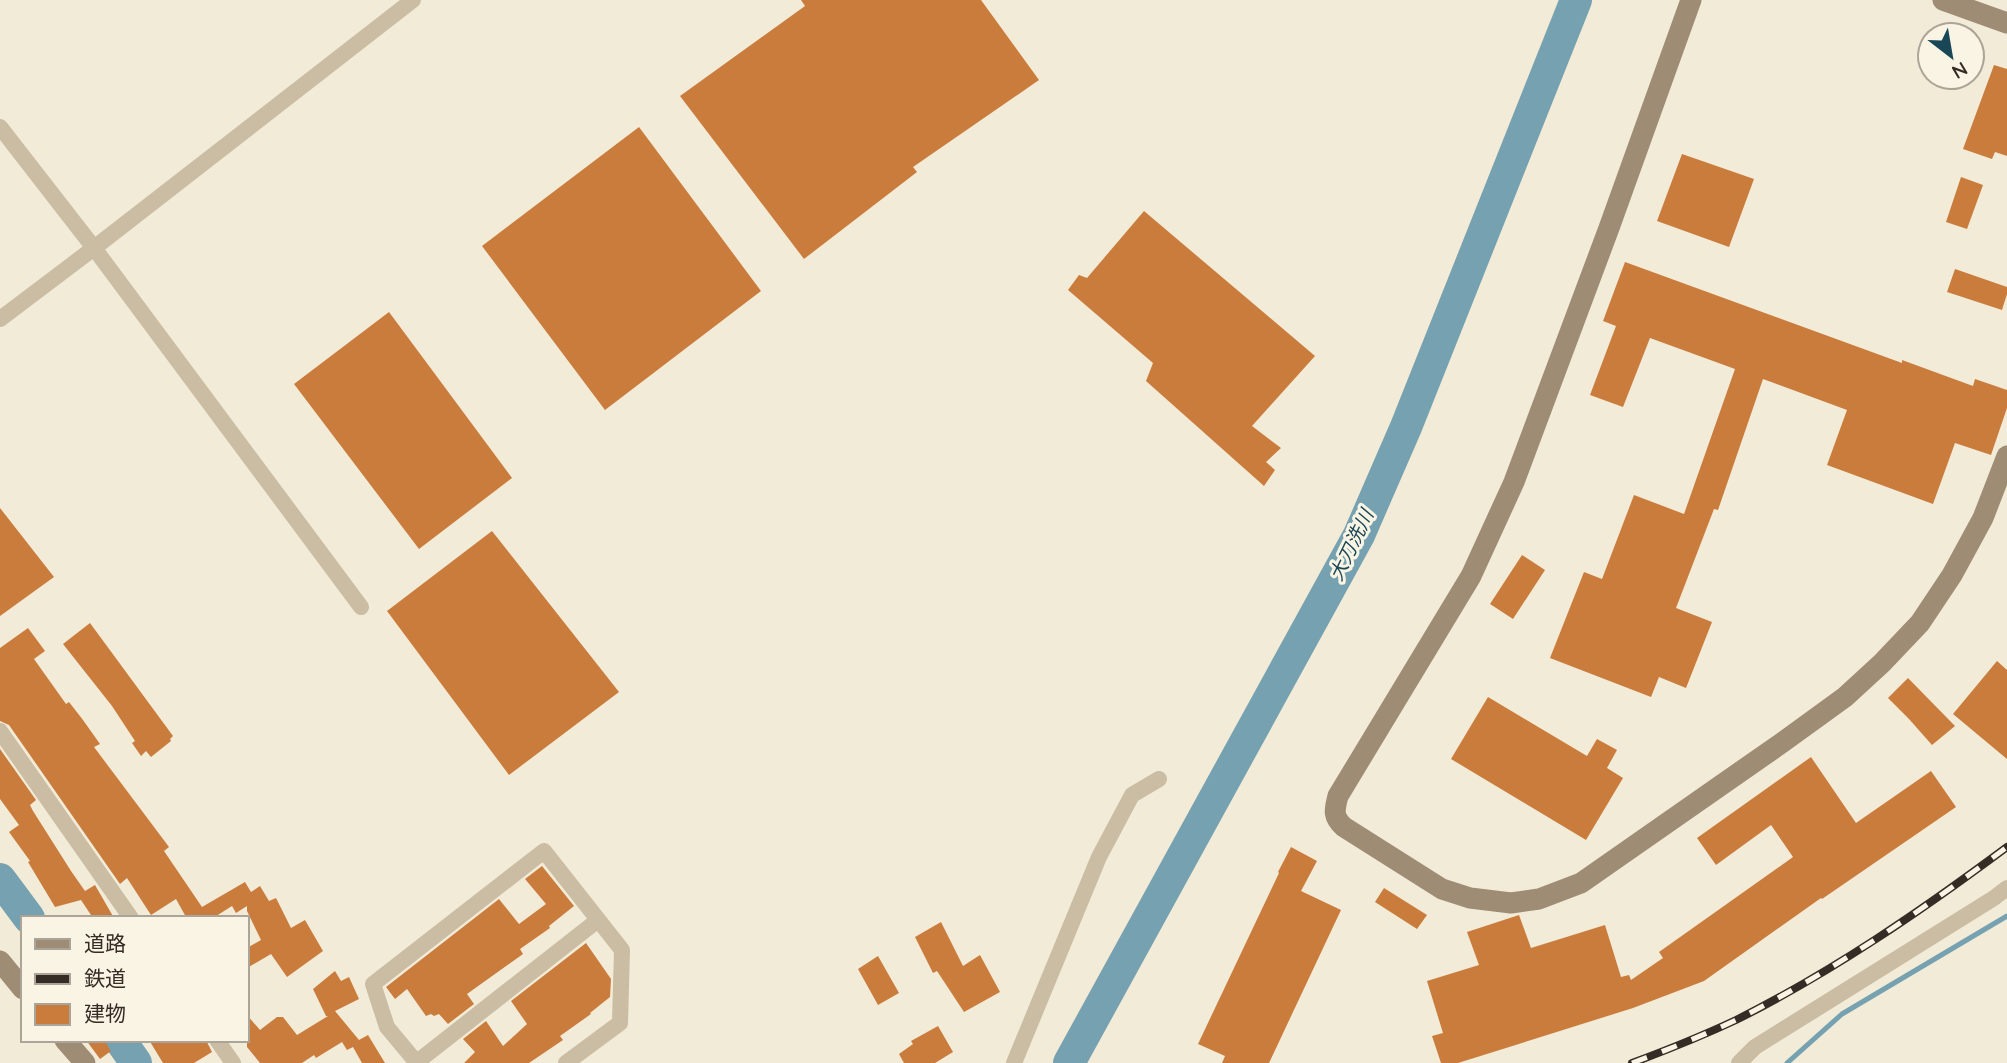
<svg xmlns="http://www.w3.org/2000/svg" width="2007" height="1063" font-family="Quicksand,'Noto Sans JP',sans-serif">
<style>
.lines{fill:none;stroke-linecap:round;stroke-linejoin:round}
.stream{stroke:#75a1b0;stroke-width:5}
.river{stroke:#75a1b0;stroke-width:32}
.building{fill:#ca7c3d}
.street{stroke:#cabda3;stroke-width:16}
.secondary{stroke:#9e8c75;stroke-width:21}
.rail-casing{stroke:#352d25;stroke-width:8}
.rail{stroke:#faf4e4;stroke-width:5;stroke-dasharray:16;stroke-linecap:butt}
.labels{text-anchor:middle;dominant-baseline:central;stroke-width:6;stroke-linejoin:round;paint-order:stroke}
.water-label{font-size:19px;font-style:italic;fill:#1a4757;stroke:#faf4e4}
</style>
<rect width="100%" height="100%" fill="#f2ebd7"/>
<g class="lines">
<path class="stream" d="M1787,1063l55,-49 165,-98"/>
<path class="river" d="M0,879l29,39
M120,1040l16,23
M1069,1063l290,-528 47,-108 170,-427"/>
</g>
<path class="building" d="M801,0h180l58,80 -126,87 4,5 -113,87 -124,-163 125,-90z
M1994,65l13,4v87l-12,-4 -3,7 -29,-10z
M639,127l122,164 -156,119 -123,-164z
M1682,154l72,25 -25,68 -72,-26z
M1961,177l22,8 -16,44 -21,-7z
M1144,211l171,145 -63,70 29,22 -15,14 9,8 -11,16 -118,-105 7,-18 -85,-73 11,-15 8,3z
M1625,262l277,101v-3l71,26 2,-7 32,11v18l-16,47 -36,-12 -22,61 -106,-39 20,-55 -84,-31 -45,131 -4,-1 -38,99 36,14 -26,66 -27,-11 -8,20 -101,-39 34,-86 18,7 32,-84 50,19 51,-145 -85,-31 -27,69 -33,-12 26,-69 -13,-5z
M1955,269l52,18v7l-5,16 -55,-18z
M389,312l123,166 -93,71 -125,-165z
M0,508l54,69 -54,39z
M492,531l127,161 -110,83 -122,-164z
M1522,555l23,15 -32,49 -23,-15z
M90,623l83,113 -3,3 1,2 -20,16 -5,-6 -5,5 -9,-13 3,-2 -23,-35 -49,-62z
M28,628l17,23 -11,8 32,45 3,-2 14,18 17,24 -6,3 75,100 -5,4 38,56 43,-25 6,10 9,-6 9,15 7,-3 15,30 14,-8 18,31 -36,26 -16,-23 -24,14v-20l14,-8 -14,-29v-5l-11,7 -4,-7 -19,12h-28l1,-1 -10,-18 -25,16 -24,-37 -7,6 -111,-159 -9,-4v-73z
M1997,661l10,9v89l-54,-45z
M1908,678l47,48 -23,19 -23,-26 -21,-21z
M1488,697l99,59 10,-17 20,11 -10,18 16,10 -37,62 -135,-81z
M0,749l36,51 -6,5 3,6 38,60 14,20 10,-6 19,33h-21l-12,-18 -26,7 -27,-45 2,-1 -21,-29 10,-7 -19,-26z
M1811,757l45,66 75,-52 25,36 -134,92 -1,-1 -117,83 -71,27 -175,55h-17l-9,-27 11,-3 -16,-52 52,-16 -12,-33 52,-17 12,33 74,-23 16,52 8,-2 2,5 32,-22 -4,-6 134,-95 -22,-32 -55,40 -19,-27z
M1291,847l26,14 -16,30 40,19 -72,153h-47l3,-7 -27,-12 81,-171 -1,-1z
M542,866l32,40 -25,20 1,2 -30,21 3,5 -56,40 7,10 -26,20 -9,-10 -5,2 -3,-2 -5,2 -19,-27 -12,10 -9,-12 113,-88 20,25 27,-20 -21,-25z
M1384,888l43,27 -10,14 -42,-27z
M941,922l22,44 17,-11 20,37 -36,20 -27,-41 -4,2 -18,-36z
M586,943l25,36 -1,18 -20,16 1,1 -31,22 3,4 -34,23h-65l11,-11 -12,-13 23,-18 17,25 24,-22 -16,-23z
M878,956l21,37 -21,12 -20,-36z
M335,971l6,10 8,-4 10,22 -24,12 24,29 9,-5 17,28h-23l-9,-16 -6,3 -5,-8 -26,16 -2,-3 -12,8h-42l-13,-16v-32l13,15 17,-13h6l14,18 31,-19h-2l-13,-27z
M938,1026l15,26 -18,11h-31l-5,-9 14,-10 -2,-3z
M86,1040h18l7,11 -11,8z
M149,1040h57l6,12 -18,11h-31z"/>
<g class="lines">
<path class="street" d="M0,127l94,121 267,359
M0,319l94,-71 319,-248
M0,731l131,187
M217,1040l16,23
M417,1062l181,-142
M417,1063l-30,-36 -14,-43 171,-133 78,99 -2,73 -54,40
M1014,1063l85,-206 33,-62 27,-16
M1739,1063l16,-16 239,-149 13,-10"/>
<path class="secondary" d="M1691,0l-82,228 -95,254 -43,94 -133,220c-4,15 -5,21 6,31l98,62 28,9 41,5 28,-4 42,-16 202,-141 62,-45 37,-34 38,-40 32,-48 31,-57 24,-62
M1943,0l64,23
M0,961l23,28
M65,1040l20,23"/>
<g class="rail-casing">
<path id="rail" d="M1632,1063c35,-13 70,-27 104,-43 96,-48 185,-109 271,-173"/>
</g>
<use href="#rail" class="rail"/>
</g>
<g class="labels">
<g class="water-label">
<text transform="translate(1351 545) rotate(-64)">大刀洗川</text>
</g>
</g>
<rect x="21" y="916" width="228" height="126" fill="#faf4e4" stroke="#aba498" stroke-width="2"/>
<rect x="35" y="939" width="35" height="10" fill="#9e8c75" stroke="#aba498" stroke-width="2"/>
<text x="84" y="951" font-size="21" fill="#352d25">道路</text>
<rect x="35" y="974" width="35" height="10" fill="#352d25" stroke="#aba498" stroke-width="2"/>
<text x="84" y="986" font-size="21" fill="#352d25">鉄道</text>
<rect x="35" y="1004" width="35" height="21" fill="#ca7c3d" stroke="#aba498" stroke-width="2"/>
<text x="84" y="1021" font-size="21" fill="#352d25">建物</text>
<g transform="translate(1951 56) rotate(149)"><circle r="33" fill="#faf4e4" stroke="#aba498" stroke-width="2"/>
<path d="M0-5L12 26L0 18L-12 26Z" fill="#1a4757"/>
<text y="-10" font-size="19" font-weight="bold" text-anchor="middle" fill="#352d25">N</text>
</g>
</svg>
